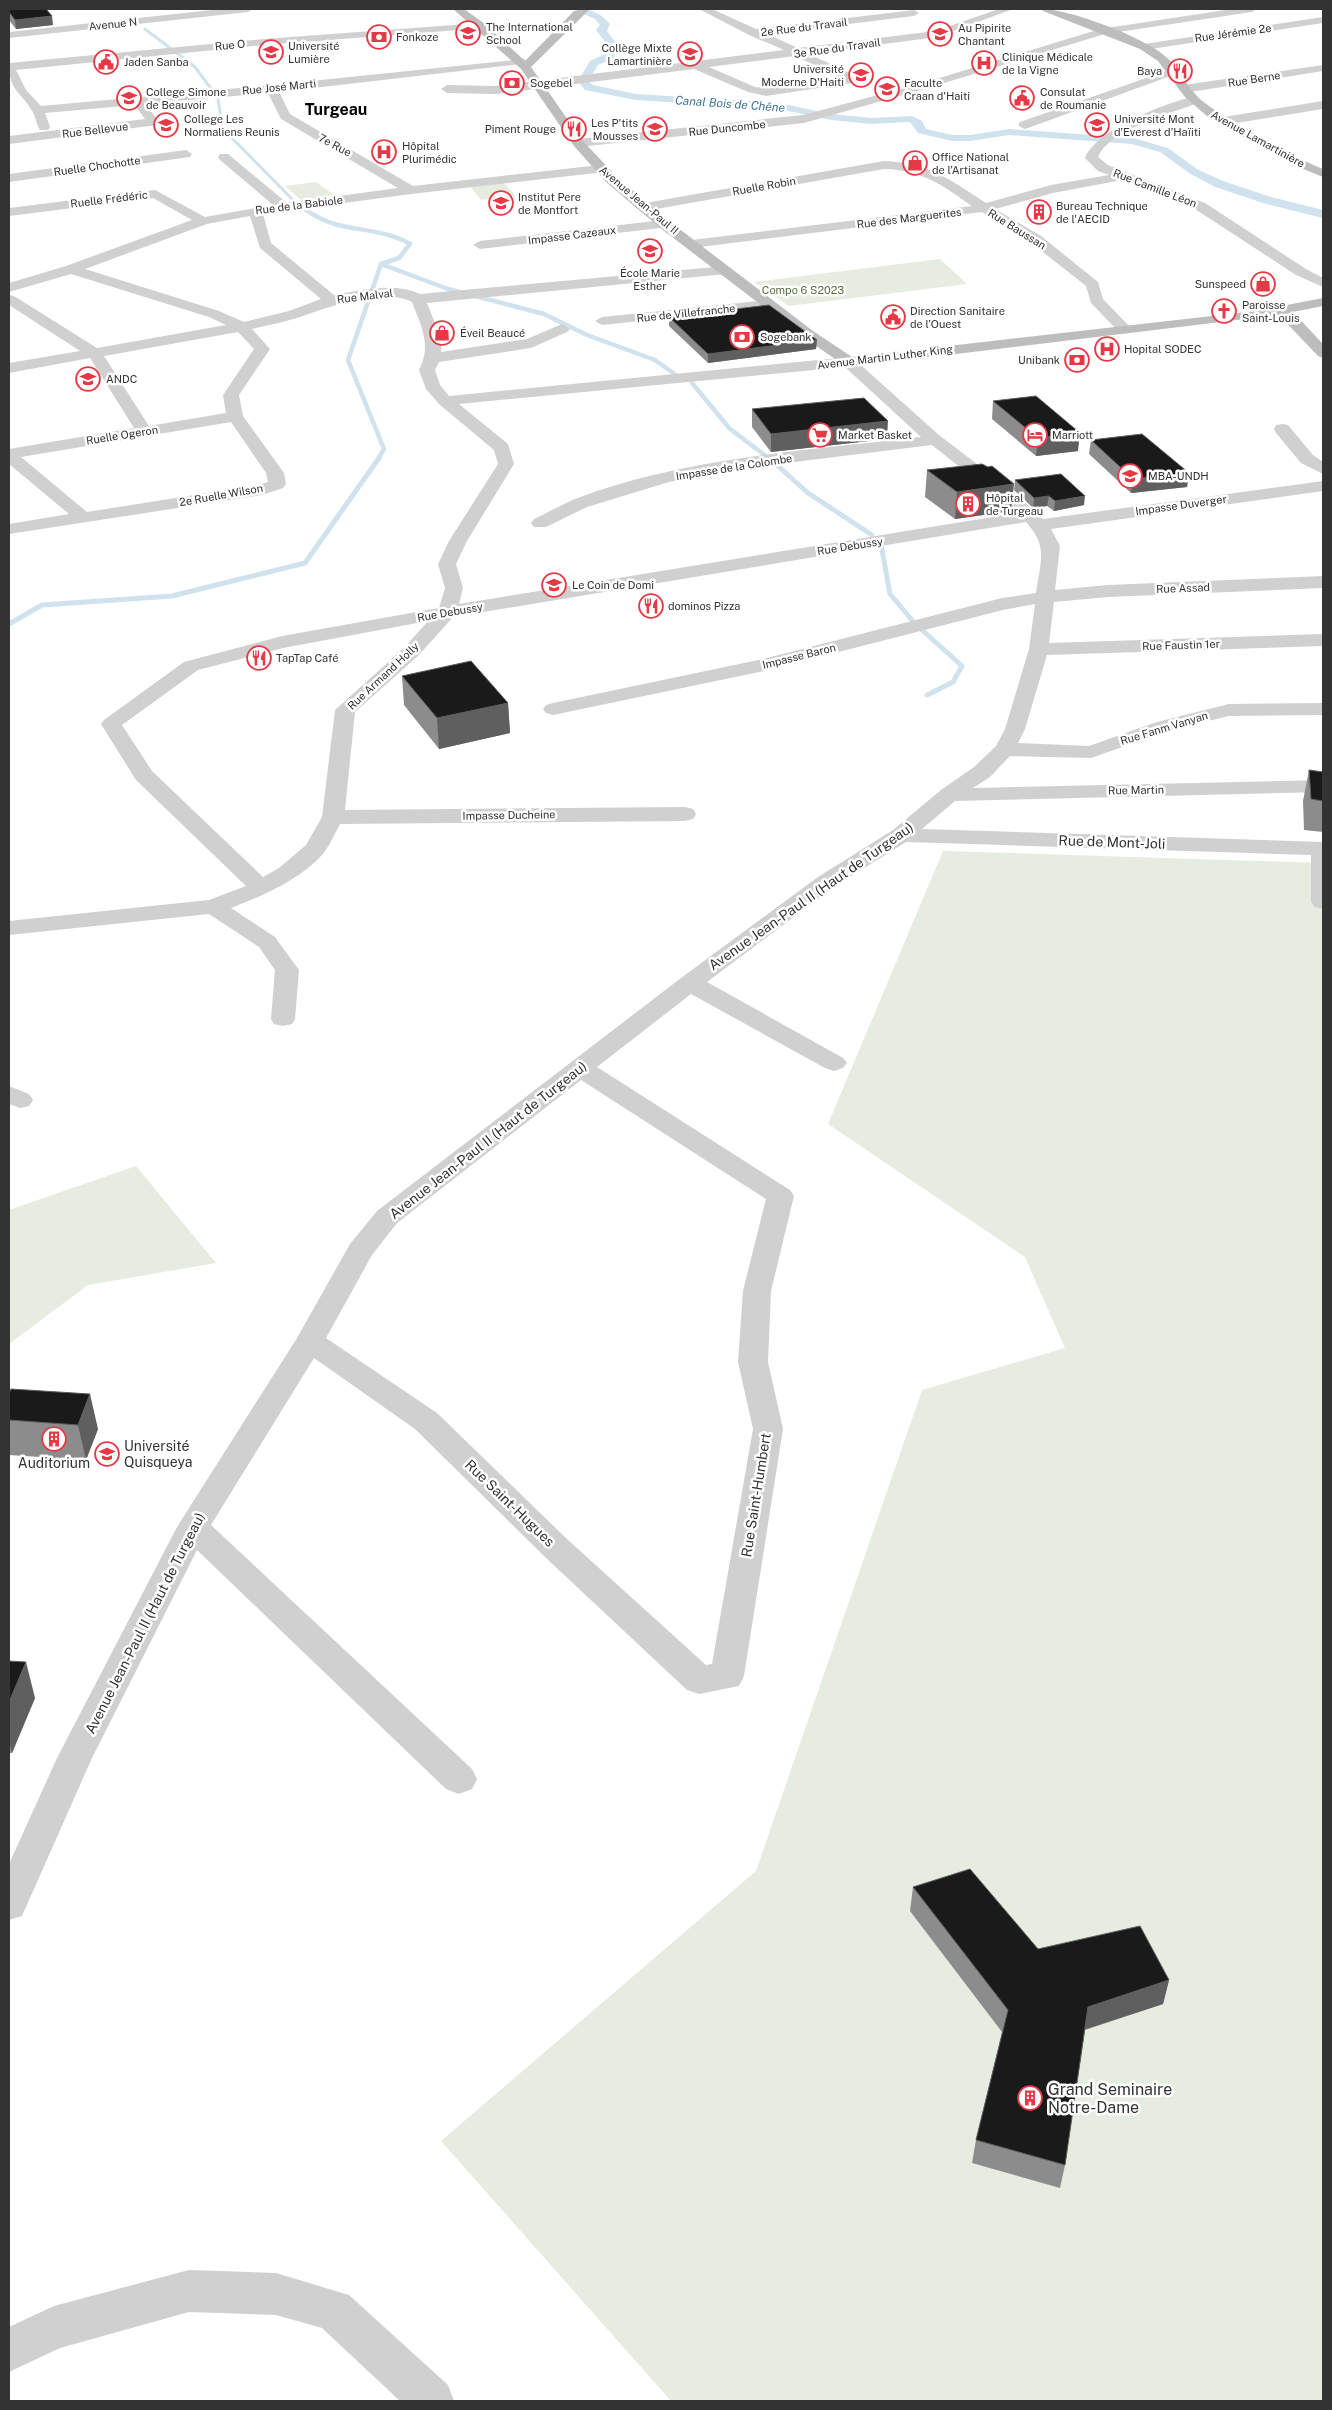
<svg xmlns="http://www.w3.org/2000/svg" width="1332" height="2410" font-family="'Public Sans',sans-serif">
<style>
.green{fill:#e6ecdf}
.lines{fill:none;stroke-linecap:round;stroke-linejoin:round}
.stream-far2{stroke:#cfe2ee;stroke-width:3}
.stream-far1{stroke:#cfe2ee;stroke-width:4.5}
.stream{stroke:#cfe2ee;stroke-width:5}
.canal{fill:#cfe2ee;fill-rule:evenodd}
.street{fill:#d0d0d0;fill-rule:evenodd}
.secondary{fill:#bdbdbd;fill-rule:evenodd}
.wall{fill:#8c8c8c}
.shaded-wall{fill:#5f5f5f}
.building{fill:#1a1a1a;stroke:#5f5f5f}
.labels{text-anchor:middle;dominant-baseline:central;stroke-width:5;stroke-linejoin:round;paint-order:stroke}
.far-street-label{font-size:11px;fill:#333;stroke:#fff}
.far-poi-label{font-size:11px;fill:#333;stroke:#fff;text-anchor:start}
.far-park-label{font-size:11px;fill:#56703f;stroke:#fff}
.far-water-label{font-size:12px;font-style:italic;fill:#3f7597;stroke:#fff}
.street-label{font-size:14px;fill:#333;stroke:#fff}
.poi-label{font-size:14px;fill:#333;stroke:#fff;text-anchor:start}
.far-district-label{font-size:16px;font-weight:bold;fill:#000;stroke:#fff}
.near-poi-label{font-size:16px;fill:#333;stroke:#fff;text-anchor:start}
</style>
<rect width="100%" height="100%" fill="#fff"/>
<path class="green" d="M316,182l18,13 -33,5 -16,-14z
M503,182l13,14 -35,4 -12,-15z
M940,259l27,25 -178,22 -35,-24z
M943,851l380,12v1538h-652l-230,-260 315,-270 166,-481 143,-42 -40,-91 -197,-133z
M136,1166l80,97 -128,22 -79,59v-134z"/>
<g class="lines">
<path class="stream-far2" d="M145,29l50,38 23,31 4,30 73,74"/>
<path class="stream-far1" d="M293,201c13,10 29,20 45,24 25,6 50,6 72,19l-11,14 -18,6
M381,264l67,25 96,25 43,21 68,25 21,15
M692,383l38,46 40,30
M378,459l6,-10 -36,-89 33,-96"/>
<path class="stream" d="M769,458l39,35 64,42
M881,544l9,50 22,26
M9,624l33,-19 130,-9 133,-33 74,-105
M921,629l41,37 -9,16 -26,13"/>
<path class="canal" d="M573,9c15,-1 27,3 37,15l-3,7 9,12 -2,15 -16,7 -10,16 5,4 43,9 143,9 52,11 40,4 41,-2 10,5 4,8 26,6h18l39,-6 124,9 35,10 29,21 26,12 48,16 52,13v8l-60,-15 -48,-16 -26,-14 -29,-21 -28,-8 -123,-9 -39,6h-18l-34,-8 -8,-11 -39,2 -40,-4 -52,-11 -143,-9 -51,-10 -7,-9 12,-20 15,-7 1,-11 -10,-13 4,-5 -5,-6z"/>
<path class="street" d="M221,9h32l-5,3 -239,26v-6z
M699,9h13l44,20 158,-19 5,3 -5,3 -147,18 31,14 137,-17 64,-22h14l-76,28 -128,17 47,22 2,4 -6,3 -86,13 -18,-4 -54,-23 -198,25 -49,-1 -6,-4 6,-4 49,1 288,-36 -35,-15zM795,56l47,22 -76,10 -11,-1 -46,-20z
M1232,9h25l-5,3 -147,22 -174,53 -127,36 -226,24 -6,-4 6,-4 225,-24 120,-32 177,-54z
M1323,17v6l-179,27 -6,-3 6,-3z
M481,23l4,1v4l-221,17 -248,25 10,20 15,16 231,-21 252,-26 2,2 -6,3 -241,28 11,22 123,72 187,-21 5,1 1,3 -1,3 -194,22 -148,20 8,29 63,52c27,-5 61,-13 86,-1l306,-28 7,4 -7,4 -299,29 15,38 -1,11 86,-13 35,-15 8,5 -3,3 -36,16 -92,14 -4,8 5,15 9,11 400,-39 5,2 85,76 72,55 32,29 280,-38v10l-272,38 9,17 -5,44 53,-5 215,-9v12l-215,9 -54,5 -5,41 274,-9v12l-276,9 -22,74 -7,14 71,3 68,-24 72,-18 94,-1v12l-94,1 -58,14 -80,28 -81,-2 -20,21 -17,11 350,-8v12l-368,9 -33,28 401,13v67l-8,-2 -4,-5v-47l-405,-13 -72,45 -127,95 136,76 4,5 -4,5 -9,3 -9,-3 -134,-74 -94,73 193,123 4,6 -23,95 -3,71 15,67 -39,247 -5,10 -40,8 -12,-4 -142,-133 -130,-128 -101,-71 -103,167 261,244 5,10 -5,10 -13,5 -13,-5 -249,-239 -105,208 -70,158 -13,4v-56l48,-106 120,-231 120,-189 53,-94 27,-33 304,-233 137,-101 75,-47 48,-40 33,-23 22,-21 9,-17 24,-80 6,-45 -32,6 -239,61 -211,44 -7,-2 -3,-4 3,-4 7,-2 210,-44 239,-61 34,-5c4,-31 13,-46 -10,-71l-573,95 -34,38 -64,57 -10,98 340,-3 8,2 3,5 -3,5 -8,2 -345,3c-5,9 -10,21 -17,30 -25,27 -59,41 -92,54l44,29 24,33 -4,49 -3,5 -9,2 -9,-2 -3,-5 4,-49 -16,-23 -50,-33 -200,21v-14l200,-21 37,-14 -110,-106 -35,-56 3,-4 80,-58 98,-26 157,-28 6,-20 -7,-24 11,-23 49,-77 -4,-14 -55,-46 -13,-15 -7,-19c13,-25 2,-44 -7,-68 -30,-15 -82,5 -112,15 -15,5 -32,8 -48,12l18,20 -31,46 4,21 41,57 2,11 -3,4 -21,7 -253,39v-10l60,-10 -60,-50v-15l125,-21 -44,-70 -81,15v-10l71,-12 -71,-46v-10l5,1 83,52 129,-23 -17,-8 -138,-43 -62,18v-9l57,-17 126,-46 -39,-22 -144,18v-8l146,-18 50,27 68,-12 -53,-45 -2,-3 2,-3h8l59,49 111,-15 -117,-69 -13,-26 -122,11 13,18 -2,3 -148,19v-8l136,-17 -10,-14 -90,8 5,14 -2,3h-8c-4,-6 -4,-13 -8,-19 -12,-21 -23,-19 -23,-48l255,-24zM250,216l10,32 61,51 -32,12 -45,11 -25,-11 -134,-42 122,-45zM238,332l16,17 -31,46 3,18 -77,13 -45,-70zM845,367l76,70c-111,13 -241,21 -346,62 -14,6 -28,14 -41,20l-3,4 3,4h12l41,-20 82,-25 93,-16 170,-21 85,68 -558,91 4,-16 -7,-24 11,-23 47,-77 -6,-20 -49,-40zM231,422l35,51 2,9 -10,3 -171,27 -66,-55zM428,621l-23,26 -70,63 -13,107 -16,28 -27,23 -16,9 -111,-106 -30,-46 76,-55 85,-22zM581,1080l185,119 -23,92 -5,71 15,67 -41,235 -6,1 -139,-126 -130,-126 -111,-75 46,-83 25,-32z
M1323,65v6l-139,22 -6,-4 6,-4z
M1172,69l4,1v4l-148,54 -4,1 -6,-4 2,-3z
M1194,96l6,4 -2,3c-26,10 -89,27 -100,54l10,8 97,38 101,66 17,9v9l-27,-12 -101,-66 -73,-29 -69,13 -58,16 46,27 57,46 5,17 29,30 -8,5 -5,-2 -28,-29 -5,-17 -5,-4 -56,-44 -43,-26 -290,36 -7,-4 7,-4 280,-34c-30,-21 -50,-36 -88,-37l-239,42 -7,-4 7,-4 239,-42c43,1 67,19 102,42l65,-18 58,-10 -11,-4 -13,-13c12,-29 79,-54 109,-62z
M1323,101v8l-100,16 -6,-4 6,-4z
M186,150l6,4 -2,3 -181,25v-8z
M664,220l7,4 -2,3 -189,22 -7,-4 7,-4z
M770,300l7,4 -2,3 -173,18 -7,-4 7,-4z
M1282,424l6,1 25,30 10,7v12l-22,-11 -25,-30 -2,-4 2,-4z
M9,1086l20,8 4,6 -4,6 -9,2 -11,-4z
M189,2270l87,3 73,22 99,90 6,16h-54l-78,-73 -46,-13 -87,-3 -129,36 -51,24v-45l45,-21z"/>
<path class="secondary" d="M453,9h11l21,15 40,37 49,-50 16,-2 -59,58 51,73 34,36 53,45 144,110 39,26 404,-46 67,-13v8l-30,6 30,32v14l-5,-2 -39,-41 -430,52 -5,-2 -41,-28 -144,-110 -53,-45 -32,-36 -53,-77z
M1042,9c27,0 102,28 123,47 15,12 21,31 36,44 22,17 47,29 71,43 17,9 33,19 51,26v8l-32,-13 -84,-48 -22,-19 -27,-36 -18,-12 -97,-38z"/>
</g>
<path class="wall" d="M9,9l44,16 -37,4 -7,-9z
M669,317l148,23 -1,9 -108,14 -39,-37z
M993,401l85,50 -42,5 -44,-37z
M752,409l135,30 -116,13 -19,-25z
M1091,440l98,33 -2,14 -56,6 -42,-39z
M927,470l84,41 -56,8 -30,-22z
M1015,480l69,25 -30,6 -7,-5 -14,2 -19,-18z
M402,676l106,27 2,30 -71,16 -35,-44z
M1309,770l14,2v60l-19,-2 -1,-29z
M9,1393l89,36 -12,31 -77,-5z
M9,1661l26,37 -23,55h-3z
M913,1887l125,62 131,31 -6,24 -78,26 -20,135 -5,23 -88,-25 4,-23 26,-108 -92,-121z"/>
<path class="shaded-wall" d="M52,16l1,9 -37,4 -1,-9z
M817,340l-1,9 -108,14v-9z
M888,421l-1,18 -116,13v-18z
M1080,433l-2,18 -42,5 2,-18z
M1189,473l-2,14 -56,6 2,-14z
M1014,484l-3,27 -56,8 2,-27z
M1049,496l-2,10 -14,2 1,-10z
M1085,496l-1,9 -30,6 1,-10z
M508,703l2,30 -71,16 -2,-31z
M90,1394l8,35 -12,31 -8,-35z
M26,1662l9,36 -23,55 -3,-12v-39z
M1169,1980l-6,24 -80,26 5,-23z"/>
<path class="building" d="M9,9h37l6,7 -37,4 -6,-8z
M769,305l48,35 -109,14 -39,-37z
M1036,396l44,37 -42,5 -45,-37z
M864,398l24,23 -117,13 -19,-25z
M1142,434l47,39 -56,6 -42,-39z
M982,464l6,3 4,-1 22,18 -57,8 -30,-22z
M1061,474l24,22 -30,5 -6,-5 -15,2 -19,-18z
M471,661l37,42 -71,15 -35,-42z
M1309,770l14,2v29l-12,-2z
M11,1389l79,5 -12,31 -69,-5v-27z
M9,1661l17,1 -17,40z
M970,1869l68,80 102,-23 29,54 -81,27 -23,158 -89,-25 32,-130 -95,-123z"/>
<defs>
<g id="school-ring" transform="scale(1.25)"><circle r="9.5" fill="#fff" stroke="#e63946" stroke-width="1.5"/><path d="M0-5L7-2L0 1L-7-2ZM-4 1L0 2.5L4 1V4Q0 6-4 4Z" fill="#e63946"/></g>
<g id="bank-ring" transform="scale(1.25)"><circle r="9.5" fill="#fff" stroke="#e63946" stroke-width="1.5"/><path d="M-6-4H6V4H-6ZM0-2.3a2.3 2.3 0 1 0 0 4.6a2.3 2.3 0 1 0 0-4.6Z" fill="#e63946"/></g>
<g id="university-ring" transform="scale(1.25)"><circle r="9.5" fill="#fff" stroke="#e63946" stroke-width="1.5"/><path d="M0-5L7-2L0 1L-7-2ZM-4 1L0 2.5L4 1V4Q0 6-4 4Z" fill="#e63946"/></g>
<g id="civic-ring" transform="scale(1.25)"><circle r="9.5" fill="#fff" stroke="#e63946" stroke-width="1.5"/><path d="M-.6-6.5H3V-4.5H.6V-3L4-1V1h2V6H-6V1h2V-1L-.6-3ZM-1.2 2.5V6h2.4V2.5Z" fill="#e63946"/></g>
<g id="hospital-ring" transform="scale(1.25)"><circle r="9.5" fill="#fff" stroke="#e63946" stroke-width="1.5"/><path d="M-5-5h3v3.5h4V-5h3V5h-3V1.5h-4V5h-3Z" fill="#e63946"/></g>
<g id="restaurant-ring" transform="scale(1.25)"><circle r="9.5" fill="#fff" stroke="#e63946" stroke-width="1.5"/><path d="M-5-6h1v4h1v-4h1v4h1v-4h1v5L-1.5 .5V6h-2V.5L-5-1ZM5-6V6H3V1.5H1.5Q1.5-4 5-6Z" fill="#e63946"/></g>
<g id="shop-ring" transform="scale(1.25)"><circle r="9.5" fill="#fff" stroke="#e63946" stroke-width="1.5"/><path d="M-5-2.5h2.3a2.7 3.5 0 0 1 5.4 0H5L5.5 6h-11ZM-1.5-2.5h3a1.5 2.3 0 0 0-3 0Z" fill="#e63946"/></g>
<g id="building-ring" transform="scale(1.25)"><circle r="9.5" fill="#fff" stroke="#e63946" stroke-width="1.5"/><path d="M-4-6H4V6H1V3H-1V6H-4ZM-2.5-4.3h1.7v1.8h-1.7ZM.8-4.3h1.7v1.8H.8ZM-2.5-1h1.7V.8h-1.7ZM.8-1h1.7V.8H.8Z" fill="#e63946"/></g>
<g id="church-ring" transform="scale(1.25)"><circle r="9.5" fill="#fff" stroke="#e63946" stroke-width="1.5"/><path d="M-1.2-6h2.4v3.5h3.3v2.4h-3.3V6h-2.4V-.1h-3.3v-2.4h3.3Z" fill="#e63946"/></g>
<g id="supermarket-ring" transform="scale(1.25)"><circle r="9.5" fill="#fff" stroke="#e63946" stroke-width="1.5"/><path d="M-6-5.5h2.5l.6 2H6L4.5 2H-2.5L-4.4-4H-6ZM-1.5 3.2a1.3 1.3 0 1 0 .1 0ZM3 3.2a1.3 1.3 0 1 0 .1 0Z" fill="#e63946"/></g>
<g id="hotel-ring" transform="scale(1.25)"><circle r="9.5" fill="#fff" stroke="#e63946" stroke-width="1.5"/><path d="M-6-4.5h1.5V1H6V5H4.5V3h-9V5H-6ZM-4 0a1.8 1.8 0 1 1 3.6 0ZM.5 0V-2.5h3Q6-2.5 6 0Z" fill="#e63946"/></g>
</defs>
<g fill-rule="evenodd">
<use href="#school-ring" x="468" y="33"/>
<use href="#school-ring" x="940" y="34"/>
<use href="#bank-ring" x="379" y="37"/>
<use href="#university-ring" x="271" y="52"/>
<use href="#school-ring" x="690" y="54"/>
<use href="#civic-ring" x="106" y="62"/>
<use href="#hospital-ring" x="984" y="63"/>
<use href="#restaurant-ring" x="1180" y="71"/>
<use href="#university-ring" x="861" y="75"/>
<use href="#bank-ring" x="512" y="83"/>
<use href="#university-ring" x="887" y="89"/>
<use href="#school-ring" x="129" y="98"/>
<use href="#civic-ring" x="1022" y="98"/>
<use href="#school-ring" x="166" y="125"/>
<use href="#university-ring" x="1097" y="125"/>
<use href="#restaurant-ring" x="574" y="129"/>
<use href="#school-ring" x="655" y="129"/>
<use href="#hospital-ring" x="384" y="152"/>
<use href="#shop-ring" x="915" y="163"/>
<use href="#school-ring" x="501" y="203"/>
<use href="#building-ring" x="1039" y="212"/>
<use href="#school-ring" x="650" y="251"/>
<use href="#shop-ring" x="1263" y="284"/>
<use href="#church-ring" x="1224" y="311"/>
<use href="#civic-ring" x="893" y="317"/>
<use href="#shop-ring" x="442" y="333"/>
<use href="#bank-ring" x="742" y="337"/>
<use href="#hospital-ring" x="1107" y="349"/>
<use href="#bank-ring" x="1077" y="360"/>
<use href="#university-ring" x="88" y="379"/>
<use href="#supermarket-ring" x="820" y="435"/>
<use href="#hotel-ring" x="1035" y="435"/>
<use href="#university-ring" x="1130" y="476"/>
<use href="#building-ring" x="968" y="504"/>
<use href="#school-ring" x="554" y="585"/>
<use href="#restaurant-ring" x="651" y="606"/>
<use href="#restaurant-ring" x="259" y="658"/>
<use href="#building-ring" x="54" y="1439"/>
<use href="#university-ring" x="107" y="1454"/>
<use href="#building-ring" x="1030" y="2098"/>
</g>
<g class="labels">
<g class="far-street-label">
<text transform="translate(113 24) rotate(-6)">Avenue N</text>
<text transform="translate(804 27) rotate(-7)">2e Rue du Travail</text>
<text transform="translate(1233 33) rotate(-8)">Rue Jérémie 2e</text>
<text transform="translate(230 45) rotate(-6)">Rue O</text>
<text transform="translate(837 48) rotate(-8)">3e Rue du Travail</text>
<text transform="translate(1254 79) rotate(-9)">Rue Berne</text>
<text transform="translate(279 87) rotate(-6)">Rue José Marti</text>
<text transform="translate(727 128) rotate(-6)">Rue Duncombe</text>
<text transform="translate(95 130) rotate(-7)">Rue Bellevue</text>
<text transform="translate(1258 139) rotate(29)">Avenue Lamartinière</text>
<text transform="translate(335 145) rotate(28)">7e Rue</text>
<text transform="translate(97 166) rotate(-8)">Ruelle Chochotte</text>
<text transform="translate(764 186) rotate(-10)">Ruelle Robin</text>
<text transform="translate(1155 188) rotate(21)">Rue Camille Léon</text>
<text transform="translate(109 199) rotate(-7)">Ruelle Frédéric</text>
<text transform="translate(639 200) rotate(40)">Avenue Jean-Paul II</text>
<text transform="translate(299 205) rotate(-7)">Rue de la Babiole</text>
<text transform="translate(909 218) rotate(-7)">Rue des Marguerites</text>
<text transform="translate(1017 229) rotate(32)">Rue Baussan</text>
<text transform="translate(572 235) rotate(-7)">Impasse Cazeaux</text>
<text transform="translate(365 296) rotate(-7)">Rue Malval</text>
<text transform="translate(686 313) rotate(-6)">Rue de Villefranche</text>
<text transform="translate(885 357) rotate(-7)">Avenue Martin Luther King</text>
<text transform="translate(122 435) rotate(-9)">Ruelle Ogeron</text>
<text transform="translate(734 467) rotate(-9)">Impasse de la Colombe</text>
<text transform="translate(221 495) rotate(-10)">2e Ruelle Wilson</text>
<text transform="translate(1181 505) rotate(-8)">Impasse Duverger</text>
<text transform="translate(850 546) rotate(-9)">Rue Debussy</text>
<text transform="translate(1183 588) rotate(-2)">Rue Assad</text>
<text transform="translate(450 612) rotate(-10)">Rue Debussy</text>
<text transform="translate(1181 645) rotate(-2)">Rue Faustin 1er</text>
<text transform="translate(799 656) rotate(-14)">Impasse Baron</text>
<text transform="translate(383 676) rotate(-43)">Rue Armand Holly</text>
<text transform="translate(1164 728) rotate(-17)">Rue Fanm Vanyan</text>
<text transform="translate(1136 790) rotate(-1)">Rue Martin</text>
<text transform="translate(509 815) rotate(-1)">Impasse Ducheine</text>
</g>
<g class="far-poi-label">
<text x="486" y="27">The International<tspan x="486" dy="13">School</tspan></text>
<text x="958" y="28">Au Pipirite<tspan x="958" dy="13">Chantant</tspan></text>
<text x="396" y="37">Fonkoze</text>
<text x="288" y="46">Université<tspan x="288" dy="13">Lumière</tspan></text>
<text x="672" y="48" text-anchor="end">Collège Mixte<tspan x="672" dy="13">Lamartinière</tspan></text>
<text x="1002" y="57">Clinique Médicale<tspan x="1002" dy="13">de la Vigne</tspan></text>
<text x="124" y="62">Jaden Sanba</text>
<text x="844" y="69" text-anchor="end">Université<tspan x="844" dy="13">Moderne D'Haiti</tspan></text>
<text x="1162" y="71" text-anchor="end">Baya</text>
<text x="530" y="83">Sogebel</text>
<text x="904" y="83">Faculte<tspan x="904" dy="13">Craan d'Haiti</tspan></text>
<text x="146" y="92">College Simone<tspan x="146" dy="13">de Beauvoir</tspan></text>
<text x="1040" y="92">Consulat<tspan x="1040" dy="13">de Roumanie</tspan></text>
<text x="184" y="119">College Les<tspan x="184" dy="13">Normaliens Reunis</tspan></text>
<text x="1114" y="119">Université Mont<tspan x="1114" dy="13">d’Everest d’Haïiti</tspan></text>
<text x="638" y="123" text-anchor="end">Les P'tits<tspan x="638" dy="13">Mousses</tspan></text>
<text x="556" y="129" text-anchor="end">Piment Rouge</text>
<text x="402" y="146">Hôpital<tspan x="402" dy="13">Plurimédic</tspan></text>
<text x="932" y="157">Office National<tspan x="932" dy="13">de l’Artisanat</tspan></text>
<text x="518" y="197">Institut Pere<tspan x="518" dy="13">de Montfort</tspan></text>
<text x="1056" y="206">Bureau Technique<tspan x="1056" dy="13">de l'AECID</tspan></text>
<text x="650" y="273" text-anchor="middle">École Marie<tspan x="650" dy="13">Esther</tspan></text>
<text x="1246" y="284" text-anchor="end">Sunspeed</text>
<text x="1242" y="305">Paroisse<tspan x="1242" dy="13">Saint-Louis</tspan></text>
<text x="910" y="311">Direction Sanitaire<tspan x="910" dy="13">de l’Ouest</tspan></text>
<text x="460" y="333">Éveil Beaucé</text>
<text x="760" y="337">Sogebank</text>
<text x="1124" y="349">Hopital SODEC</text>
<text x="1060" y="360" text-anchor="end">Unibank</text>
<text x="106" y="379">ANDC</text>
<text x="838" y="435">Market Basket</text>
<text x="1052" y="435">Marriott</text>
<text x="1148" y="476">MBA-UNDH</text>
<text x="986" y="498">Hôpital<tspan x="986" dy="13">de Turgeau</tspan></text>
<text x="572" y="585">Le Coin de Domi</text>
<text x="668" y="606">dominos Pizza</text>
<text x="276" y="658">TapTap Café</text>
</g>
<g class="far-park-label">
<text x="803" y="290">Compo 6 S2023</text>
</g>
<g class="far-water-label">
<text transform="translate(730 104) rotate(4)">Canal Bois de Chêne</text>
</g>
<g class="street-label">
<text transform="translate(1112 842) rotate(2)">Rue de Mont-Joli</text>
<text transform="translate(811 896) rotate(-35)">Avenue Jean-Paul II (Haut de Turgeau)</text>
<text transform="translate(488 1140) rotate(-38)">Avenue Jean-Paul II (Haut de Turgeau)</text>
<text transform="translate(756 1495) rotate(-81)">Rue Saint-Humbert</text>
<text transform="translate(510 1503) rotate(44)">Rue Saint-Hugues</text>
<text transform="translate(145 1623) rotate(-63)">Avenue Jean-Paul II (Haut de Turgeau)</text>
</g>
<g class="poi-label">
<text x="124" y="1446">Université<tspan x="124" dy="16">Quisqueya</tspan></text>
<text x="54" y="1463" text-anchor="middle">Auditorium</text>
</g>
<g class="far-district-label">
<text x="336" y="109">Turgeau</text>
</g>
<g class="near-poi-label">
<text x="1048" y="2089">Grand Seminaire<tspan x="1048" dy="18">Notre-Dame</tspan></text>
</g>
</g>
<rect width="1332" height="2410" fill="none" stroke="#333333" stroke-width="20"/>
</svg>
